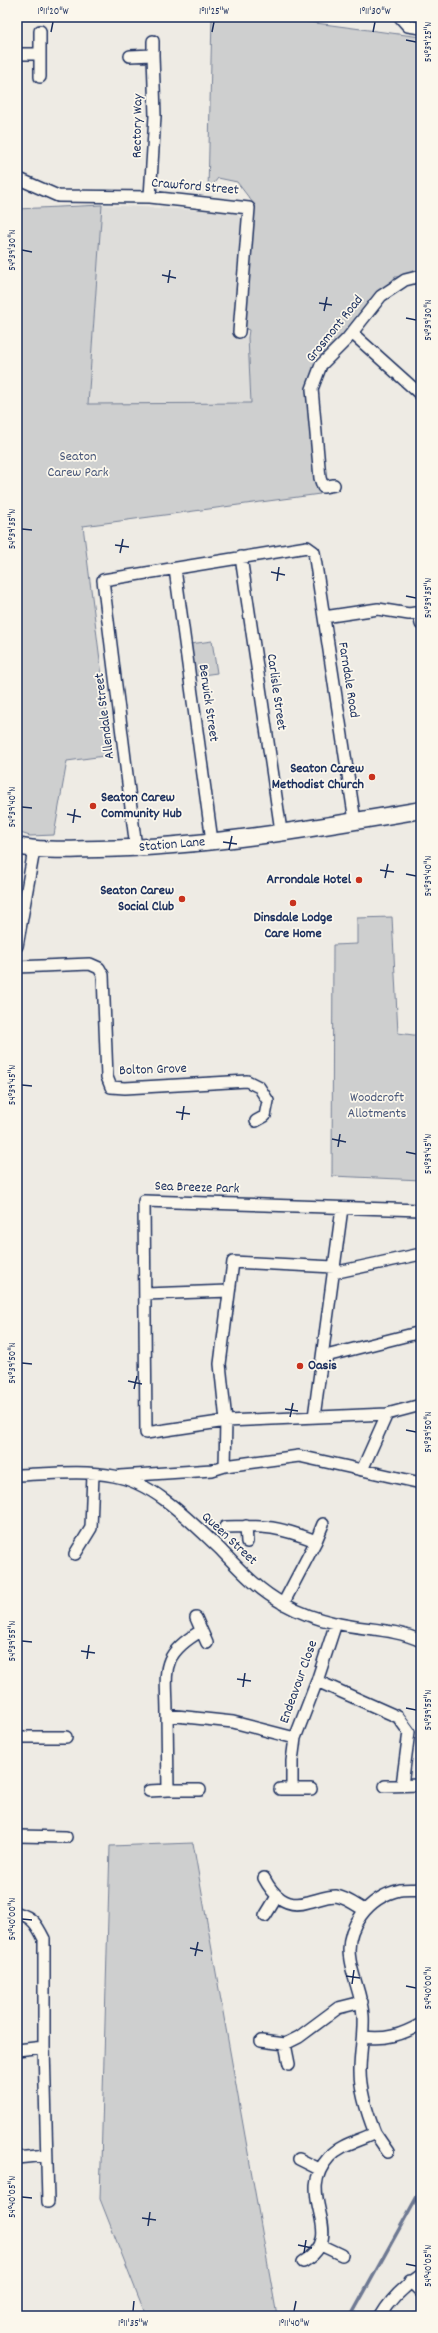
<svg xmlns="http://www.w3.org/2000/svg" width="438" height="2333" font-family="Dekko,sans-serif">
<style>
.built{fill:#deddda}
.green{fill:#cecfcf;stroke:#747f96}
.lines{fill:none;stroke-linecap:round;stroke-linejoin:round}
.stream{stroke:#6d7892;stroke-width:3.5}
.street-casing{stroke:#1b2f5e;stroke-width:14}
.secondary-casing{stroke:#1b2f5e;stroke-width:19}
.street{stroke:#fbf7ec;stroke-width:11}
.secondary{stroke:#fbf7ec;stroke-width:16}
.ticks{fill:none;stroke:#1b2f5e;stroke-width:1.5}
.poi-dot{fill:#c8321e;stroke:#fbf7ec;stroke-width:1.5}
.labels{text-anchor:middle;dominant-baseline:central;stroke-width:3.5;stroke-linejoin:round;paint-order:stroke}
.street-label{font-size:14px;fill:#1b2f5e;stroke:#fbf7ec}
.park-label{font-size:14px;fill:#48577a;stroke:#fbf7ec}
.poi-label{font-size:14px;font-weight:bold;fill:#1b2f5e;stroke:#fbf7ec;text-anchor:end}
.neatline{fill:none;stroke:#1b2f5e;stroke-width:1.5}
.ticks-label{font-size:10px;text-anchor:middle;fill:#1b2f5e}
</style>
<rect width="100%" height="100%" fill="#eeebe4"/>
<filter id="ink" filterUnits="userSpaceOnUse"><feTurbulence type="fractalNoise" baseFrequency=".025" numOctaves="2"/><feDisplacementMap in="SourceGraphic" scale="8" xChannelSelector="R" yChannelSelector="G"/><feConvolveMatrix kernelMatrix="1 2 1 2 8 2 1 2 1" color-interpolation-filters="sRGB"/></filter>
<g filter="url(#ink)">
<path class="built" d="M102,205l133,7 8,8 -9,116 14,1 3,66 -163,2z"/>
<path class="green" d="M212,17h59l150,20v238l-26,2 -48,57 -36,62 9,98 -237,32 29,229 -45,6 -13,74 -24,1 -13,-4v-623l85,-4 -14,199 163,-1 -3,-66 1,-7 -5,-2 9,-125 -16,-21 -19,-4 -10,13z
M212,641l5,32 -22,3 -5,-32z
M392,917l6,116 23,3v144l-89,-4 1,-231 24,-1v-26z
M193,1843l84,473h-131l-46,-117 10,-353z"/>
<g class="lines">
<path class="stream" d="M351,2316l68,-123"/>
<g class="street-casing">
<path id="street" d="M400,17l8,9 13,2
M40,31v46
M17,54h23
M153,55v-14
M130,56l23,-1 2,61 -5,81
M17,178l41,18 92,1 99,11 -10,124
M352,333l69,62
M334,485l-11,2 -3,-9 -8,-89 9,-24 26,-26 34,-43 24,-16 16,-4
M241,557l40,274
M175,569l37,272
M419,613l2,11
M324,617l54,-8 31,5 12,-2
M136,848l-33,-268 204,-33 7,5 41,269
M17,946l17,-96
M17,967l73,-3 9,4 4,7 4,102 4,10 14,1 122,-7 12,6 9,14 -3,15 -9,5
M421,1210l-277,-9 2,232 80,-12 161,-7 34,-9
M333,1273l88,-19
M145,1294l84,-3
M322,1357l99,-25
M314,1417l28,-209
M225,1466l74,-10 122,27
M362,1470l25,-56
M17,1475c32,-1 66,-5 97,1 41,7 77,46 106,73 19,20 39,42 64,55 16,9 33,15 51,19 28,7 59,5 86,18
M120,1476l92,-6 13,-4 1,-45 -6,-57 13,-102 101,5
M246,1526l1,16
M225,1527c41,-2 54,0 91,14l-33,63
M316,1541l7,-17
M75,1554l16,-26 2,-54
M196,1618l11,25
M201,1631c-43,25 -34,40 -34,84l66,7 62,16 22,-57 19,-58
M317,1681l81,36 11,15 -7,53
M167,1715l1,75h32
M17,1737h49
M385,1786l36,-1
M280,1789h31
M292,1789v-28l3,-23
M149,1791l19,-1
M17,1836l49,1
M264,1878c9,17 22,31 44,24 9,-2 18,-6 28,-6 9,1 20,9 28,14
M17,1913c16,4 20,12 27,26v108l4,155
M265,1916l11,-18
M364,2037c21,3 38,-2 57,-13
M261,2041l24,3 14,-7 39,-29 24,-6
M285,2044l4,20
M17,2050l27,-3
M375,2133l13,19
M17,2158l29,-3
M299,2159l20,10
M321,2245l21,10
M303,2262c48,-29 -11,-64 26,-105 12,-13 30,-16 46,-24 -8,-20 -15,-41 -15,-62 0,-19 4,-36 3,-55 -1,-20 -10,-37 -13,-56 -6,-33 19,-63 50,-70 6,-1 14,0 21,-1
M410,2281l11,11
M381,2316c10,-18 24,-30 40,-41"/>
</g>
<g class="secondary-casing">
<path id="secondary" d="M17,846c27,6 54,3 82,3 107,-2 216,-21 322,-39"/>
</g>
<use href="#street" class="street"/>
<use href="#secondary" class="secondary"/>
</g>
</g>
<path class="ticks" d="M51,32l2,-10M212,32l2,-10M373,32l2,-10M406,40l10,2M22,250l10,2M162,275l14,3M168,283l2,-13M319,303l13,2M324,311l3,-14M406,318l10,2M22,529l10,1M115,545l14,2M120,553l3,-14M271,572l14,3M277,581l2,-14M406,596l10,2M22,807l10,1M67,814l14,3M73,823l2,-14M223,842l14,2M229,850l3,-14M380,870l14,2M406,874l10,2M385,878l3,-14M22,1085l10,1M176,1112l14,2M182,1120l2,-14M332,1139l14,3M338,1147l2,-13M406,1152l10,2M22,1363l10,1M128,1381l14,3M134,1389l3,-13M285,1409l13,2M290,1417l3,-14M406,1430l10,2M22,1641l10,1M81,1651l14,2M87,1659l2,-14M237,1679l14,2M243,1687l2,-14M406,1708l10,2M22,1919l10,1M190,1948l13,3M195,1956l3,-14M346,1976l14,2M352,1984l2,-14M406,1986l10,2M22,2197l10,1M142,2218l14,2M148,2226l2,-14M298,2245l14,3M304,2253l2,-13M406,2264l10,2M133,2311l1,-10M294,2311l2,-10"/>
<g class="poi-dot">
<circle cx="372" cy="777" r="4"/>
<circle cx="93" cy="806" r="4"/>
<circle cx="359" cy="880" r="4"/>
<circle cx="182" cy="899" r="4"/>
<circle cx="293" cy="903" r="4"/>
<circle cx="300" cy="1366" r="4"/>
</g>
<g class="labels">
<g class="street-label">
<text transform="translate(138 126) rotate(-89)">Rectory Way</text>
<text transform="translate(195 187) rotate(5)">Crawford Street</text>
<text transform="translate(335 329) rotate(-51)">Grosmont Road</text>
<text transform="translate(348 680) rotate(81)">Farndale Road</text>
<text transform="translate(276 692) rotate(82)">Carlisle Street</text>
<text transform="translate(208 703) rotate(82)">Berwick Street</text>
<text transform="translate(105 716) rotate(-97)">Allendale Street</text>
<text transform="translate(172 845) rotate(-5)">Station Lane</text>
<text transform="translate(153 1070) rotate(-2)">Bolton Grove</text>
<text transform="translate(197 1188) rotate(2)">Sea Breeze Park</text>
<text transform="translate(229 1539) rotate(43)">Queen Street</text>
<text transform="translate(299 1682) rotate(-70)">Endeavour Close</text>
</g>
<g class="park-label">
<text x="78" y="457">Seaton<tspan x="78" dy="16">Carew Park</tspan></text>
<text x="377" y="1098">Woodcroft<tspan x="377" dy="16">Allotments</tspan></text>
</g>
<g class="poi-label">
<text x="364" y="769">Seaton Carew<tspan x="364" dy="16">Methodist Church</tspan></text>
<text x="101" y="798" text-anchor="start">Seaton Carew<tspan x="101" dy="16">Community Hub</tspan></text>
<text x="351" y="880">Arrondale Hotel</text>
<text x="174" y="891">Seaton Carew<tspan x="174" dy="16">Social Club</tspan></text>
<text x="293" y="918" text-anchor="middle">Dinsdale Lodge<tspan x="293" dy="16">Care Home</tspan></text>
<text x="308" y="1366" text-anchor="start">Oasis</text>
</g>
</g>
<rect width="438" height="2333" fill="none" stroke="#fbf7ec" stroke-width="44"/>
<rect x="22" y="22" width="394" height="2289" class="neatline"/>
<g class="ticks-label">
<text x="53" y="14">1°11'20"W</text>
<text x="214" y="14">1°11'25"W</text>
<text x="375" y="14">1°11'30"W</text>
<text transform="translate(427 42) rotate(-90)" y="4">54°39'25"N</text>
<text transform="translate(11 250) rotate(-90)" y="4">54°39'30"N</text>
<text transform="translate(427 320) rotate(-90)" y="4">54°39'30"N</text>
<text transform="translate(11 529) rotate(-90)" y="4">54°39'35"N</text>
<text transform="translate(427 598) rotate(-90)" y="4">54°39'35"N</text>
<text transform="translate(11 807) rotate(-90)" y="4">54°39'40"N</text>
<text transform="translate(427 876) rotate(-90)" y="4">54°39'40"N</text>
<text transform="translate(11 1085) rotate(-90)" y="4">54°39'45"N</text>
<text transform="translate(427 1154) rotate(-90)" y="4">54°39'45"N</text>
<text transform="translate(11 1363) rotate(-90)" y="4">54°39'50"N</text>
<text transform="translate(427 1432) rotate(-90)" y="4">54°39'50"N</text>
<text transform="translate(11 1641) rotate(-90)" y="4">54°39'55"N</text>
<text transform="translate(427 1710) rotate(-90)" y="4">54°39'55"N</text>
<text transform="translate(11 1919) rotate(-90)" y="4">54°40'00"N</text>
<text transform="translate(427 1988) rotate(-90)" y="4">54°40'00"N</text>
<text transform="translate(11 2197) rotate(-90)" y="4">54°40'05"N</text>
<text transform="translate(427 2266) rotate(-90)" y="4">54°40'05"N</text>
<text x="133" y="2326">1°11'35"W</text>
<text x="294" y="2326">1°11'40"W</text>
</g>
</svg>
